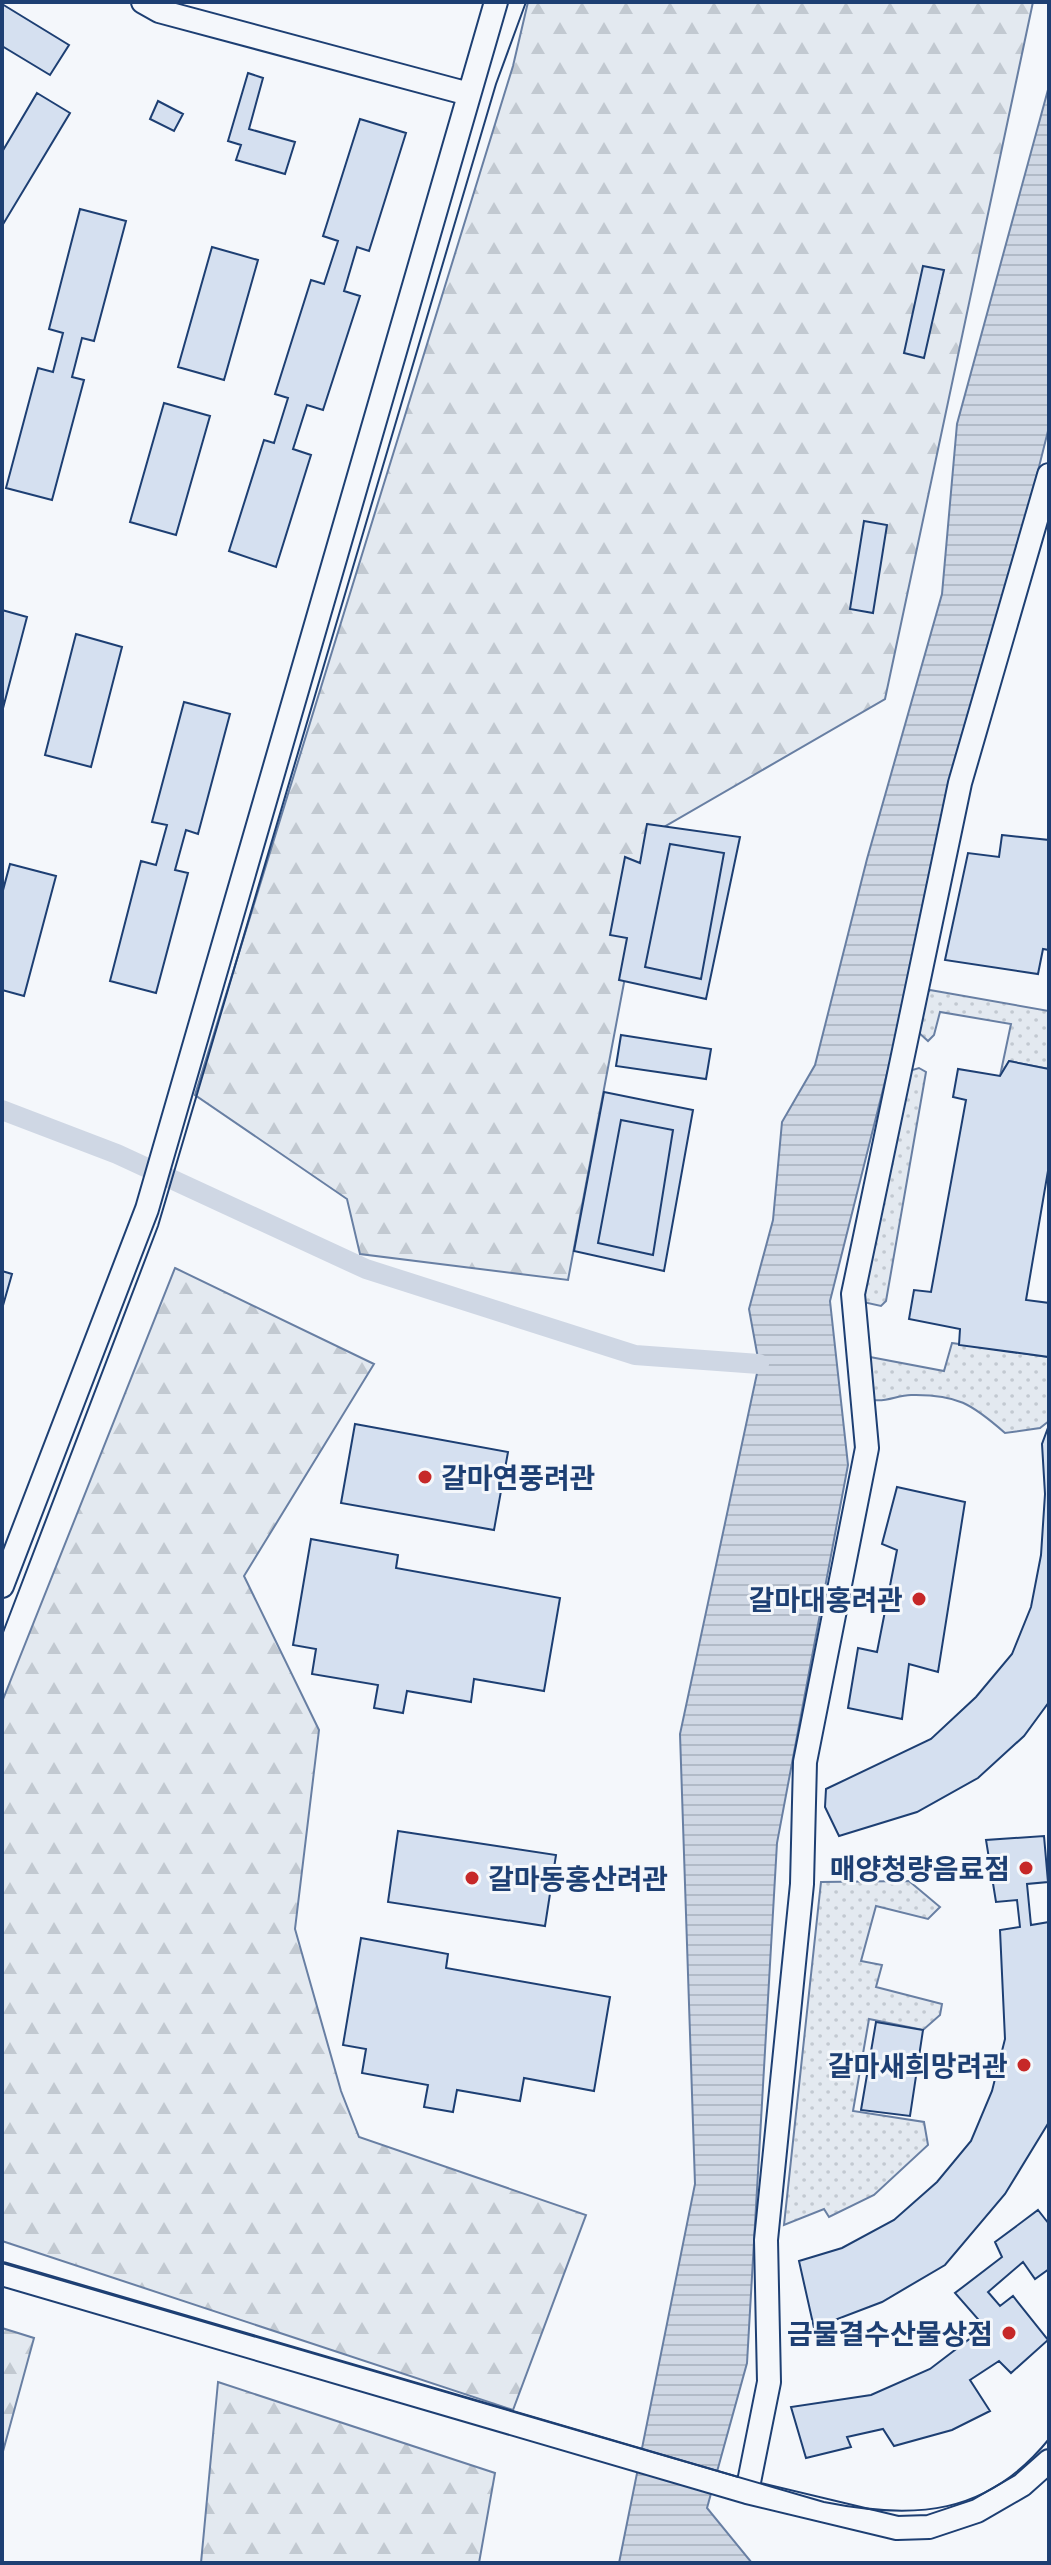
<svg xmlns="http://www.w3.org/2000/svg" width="1051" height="2565" font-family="'IBM Plex Sans','Noto Sans KR',sans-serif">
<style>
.grass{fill:url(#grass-dots);stroke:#687fa3;stroke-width:2}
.forest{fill:url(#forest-firs);stroke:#687fa3;stroke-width:2}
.water{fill:url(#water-rules);stroke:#687fa3;stroke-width:2}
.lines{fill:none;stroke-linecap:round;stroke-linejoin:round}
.canal{stroke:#cfd7e4;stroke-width:20}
.building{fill:#d5e0f0;stroke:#1d3f73;stroke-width:2}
.minor-casing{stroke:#1d3f73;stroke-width:26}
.minor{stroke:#f4f7fb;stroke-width:22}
.tram{stroke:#1d3f73;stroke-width:2}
.poi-dot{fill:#c62828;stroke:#f4f7fb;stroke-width:3}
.labels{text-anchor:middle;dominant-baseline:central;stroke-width:6;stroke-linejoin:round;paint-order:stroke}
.poi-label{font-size:28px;font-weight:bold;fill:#1d3f73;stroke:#f4f7fb;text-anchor:end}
</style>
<defs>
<pattern id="grass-dots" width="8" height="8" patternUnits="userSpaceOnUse" patternTransform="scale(2)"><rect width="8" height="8" fill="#e3e9f0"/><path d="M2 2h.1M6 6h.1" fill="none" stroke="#c2c9d1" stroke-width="1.8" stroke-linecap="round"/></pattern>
<pattern id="forest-firs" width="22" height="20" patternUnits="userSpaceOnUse" patternTransform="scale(2)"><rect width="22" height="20" fill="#e3e9f0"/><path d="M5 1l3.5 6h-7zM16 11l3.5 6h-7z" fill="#c2c9d1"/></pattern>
<pattern id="water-rules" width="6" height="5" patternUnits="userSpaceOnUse" patternTransform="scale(2)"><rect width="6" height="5" fill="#cfd7e4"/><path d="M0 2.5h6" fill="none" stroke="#b1bac7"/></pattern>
</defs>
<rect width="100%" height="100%" fill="#f4f7fb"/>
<path class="grass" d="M930,990l119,21v58l-40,-8 -9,15 11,-52 -71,-12 -6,23 -6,6 -10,-9 7,-37z
M919,1068l7,4 -40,229 -5,5 -18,-4 4,-41 42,-190z
M952,1343l97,14v64l-9,7 -35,5c-33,-29 -48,-39 -94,-38 -13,0 -24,7 -37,5l-4,-43 74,14z
M909,1881l31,26 -12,12 -52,-13 -15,55 21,4 -6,22 66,17 -2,11 -17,15 -54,-11 -16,92 71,11 4,23 -54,50 -45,22 -5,-8 -40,16 37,-343z"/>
<path class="forest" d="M528,2h505l-148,697 -233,135 -84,446 -208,-26 -13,-55 -152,-104 318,-1029z
M175,1268l199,96 -130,212 75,154 -24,199 46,162 18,46 227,78 -73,195 -511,-169v-539z
M2,2328l32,10 -32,117z
M218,2382l277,91 -16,90h-278z"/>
<path class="water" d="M1049,86v341l-219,874 18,164 -71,378 -30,520 -40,145 45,55h-133l76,-379 -15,-450 79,-370 -10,-55 24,-89 9,-98 33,-57 52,-206 75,-265 15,-170z"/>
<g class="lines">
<path class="canal" d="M2,1110l115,44 249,115 269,86 124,9"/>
</g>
<path class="building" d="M2,4l67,41 -19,30 -48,-29z
M248,73l15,5 -14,51 46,13 -10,32 -49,-14 5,-15 -13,-4z
M37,93l33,20 -68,113v-74z
M158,101l25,13 -9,17 -24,-12z
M360,119l46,14 -37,118 -12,-4 -13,44 16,5 -37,114 -16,-5 -14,44 18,6 -35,112 -47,-16 35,-111 10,3 14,-45 -13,-4 36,-114 13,4 14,-43 -15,-5z
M80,209l46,12 -32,120 -12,-3 -10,39 12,3 -32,120 -46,-12 32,-120 15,4 10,-39 -14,-4z
M212,247l46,13 -34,120 -46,-13z
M923,266l21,4 -20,88 -20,-5z
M164,403l46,13 -34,119 -46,-13z
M864,521l23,4 -14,88 -23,-4z
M2,610l25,7 -25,95z
M76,634l46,13 -31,120 -46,-12z
M184,702l46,12 -32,120 -12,-4 -11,40 13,3 -32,120 -46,-12 31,-120 15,4 11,-40 -15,-3z
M647,824l93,13 -34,162 -87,-19 8,-42 -17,-3 15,-78 15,6z
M1002,835l47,5v110l-6,-1 -5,25 -93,-14 23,-107 31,4z
M670,844l54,9 -23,126 -56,-12z
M10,864l46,12 -32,120 -22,-6v-96z
M621,1035l90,14 -5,30 -90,-13z
M1009,1061l40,8v96l-23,135 23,3v54l-90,-12 1,-16 -51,-10 5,-29 17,2 35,-192 -13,-3 5,-28 42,7z
M604,1092l89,18 -29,161 -90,-20z
M621,1120l52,10 -20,125 -55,-12z
M2,1271l10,3 -10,35z
M355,1424l153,28 -14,78 -153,-27z
M1049,1425v277l-25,34 -46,42 -61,34 -78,24 -14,-29 1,-18 105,-50 45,-42 36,-43 19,-47 10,-52 4,-61 -3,-50z
M897,1487l68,15 -27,170 -29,-8 -7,55 -54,-11 10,-60 19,4 20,-102 -15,-6z
M311,1539l87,16 -2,13 164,30 -16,93 -70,-12 -3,23 -64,-11 -4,22 -29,-5 4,-23 -66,-11 4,-25 -23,-4z
M398,1831l158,24 -11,71 -157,-24z
M1044,1836l4,46 -21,2 4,41 18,-3v200l-44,72 -60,71 -63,37 -68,26 -15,-67 43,-13 52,-28 43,-38 34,-41 21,-50 13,-52 -5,-109 20,-3 -3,-27 -21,2 -10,-62z
M361,1938l87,16 -2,14 164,29 -16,94 -70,-13 -4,23 -63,-11 -4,22 -29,-5 4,-22 -66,-12 4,-24 -23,-4z
M876,2022l47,8 -13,86 -49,-6z
M1038,2210l11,14v45l-14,10 -12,-17 -35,30 12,14 13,-10 35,44 -37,33 -12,-12 -29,19 20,31 -38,19 -58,16 -11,-17 -36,8 4,10 -45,11 -15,-51 80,-12 59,-26 55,-42 -30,-34 47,-36 -7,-15z"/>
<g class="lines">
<g class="minor-casing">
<path id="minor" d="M143,2l16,9 310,83
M2,1586l145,-377 349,-1207
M2,2274l745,218 150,36 32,-1 48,-16 45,-26 27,-24
M747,2492l22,-110 -3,-142 36,-356 3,-122 62,-314 -14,-154 107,-511 89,-308"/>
</g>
<use href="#minor" class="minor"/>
<path class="tram" d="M2,1635l156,-409 338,-1142 30,-82
M2,2263l822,239c90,18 163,14 225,-63"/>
</g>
<g class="poi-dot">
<circle cx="425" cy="1477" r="8"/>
<circle cx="919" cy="1599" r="8"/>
<circle cx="1026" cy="1868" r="8"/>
<circle cx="472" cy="1878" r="8"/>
<circle cx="1024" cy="2065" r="8"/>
<circle cx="1009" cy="2333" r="8"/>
</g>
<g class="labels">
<g class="poi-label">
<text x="441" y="1477" text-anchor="start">갈마연풍려관</text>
<text x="903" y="1599">갈마대홍려관</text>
<text x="1010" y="1868">매양청량음료점</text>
<text x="488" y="1878" text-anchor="start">갈마동홍산려관</text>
<text x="1008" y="2065">갈마새희망려관</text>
<text x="993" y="2333">금물결수산물상점</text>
</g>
</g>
<rect width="1051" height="2565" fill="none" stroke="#1d3f73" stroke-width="8"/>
</svg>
